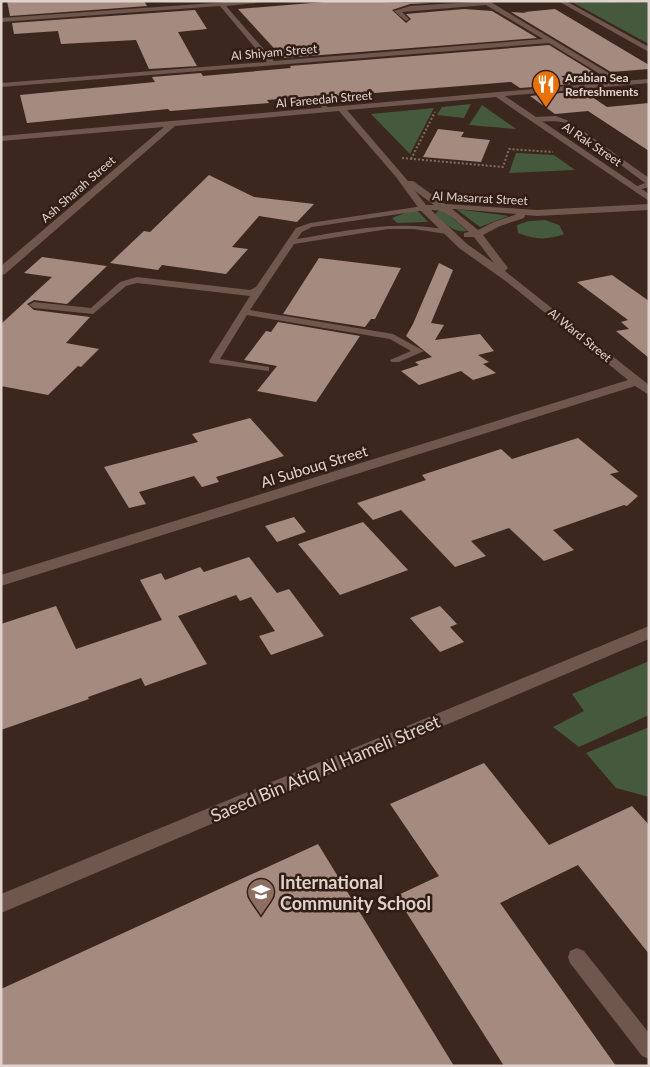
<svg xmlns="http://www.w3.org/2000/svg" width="650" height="1067" font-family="Lato,sans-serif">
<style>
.green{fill:#45593d}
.building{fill:#a58a80}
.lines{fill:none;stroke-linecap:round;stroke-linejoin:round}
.path{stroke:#7d6b63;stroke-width:2;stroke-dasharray:2 2;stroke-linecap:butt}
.lane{fill:#6f574e;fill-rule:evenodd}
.street{fill:#6f574e;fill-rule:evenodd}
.labels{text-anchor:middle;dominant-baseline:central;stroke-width:5;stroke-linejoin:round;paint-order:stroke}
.far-street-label{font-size:12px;fill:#e0d2cc;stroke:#321d15}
.far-poi-label{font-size:12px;font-weight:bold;fill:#e0d2cc;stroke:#321d15;text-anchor:start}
.street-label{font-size:15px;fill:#e0d2cc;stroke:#321d15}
.near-street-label{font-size:18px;fill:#e0d2cc;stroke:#321d15}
.near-poi-label{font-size:18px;font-weight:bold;fill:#e0d2cc;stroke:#321d15;text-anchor:start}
</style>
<rect width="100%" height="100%" fill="#3c271e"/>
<path class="green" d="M570,1l79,2v41z
M471,104l-7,14 -27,-3 5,-8z
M482,105l34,24 -47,-4z
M434,108l-24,46 -39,-40z
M516,153l38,2 21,15 -66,3z
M416,209l12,13 -31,1 -5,-5z
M456,209l53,7 -29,11z
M439,210l7,2 21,19c-13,3 -24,-9 -32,-17z
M545,220l14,5 5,9c-16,6 -29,6 -46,-1l-1,-8 12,-4z
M649,661v54l-70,32 -26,-20 31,-16 -12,-17z
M649,727v70l-33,-9 -30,-35z"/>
<path class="building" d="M7,1h137l3,5 -137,10z
M336,1l95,2 -21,1 -18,6 14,13 5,-4 -5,-5 58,-5 28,2 45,27 -254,20 -45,-49z
M555,9l94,56v4l-38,3 -100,-60 16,1 -3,-1z
M195,10l12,19 -29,3 19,34 -48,3 -13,-29 -75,4 -3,-13 -44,3 -2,-11z
M549,45l46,28 -34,3 11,8 -52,4 -9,-6 -174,14 -2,-2 -68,6 2,3 -99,8 -2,-2 -141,14 -7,-28 135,-13 -3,-5 49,-4 2,3 88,-8 -1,-2z
M583,91l24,16 42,-4v48l-61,-40 -33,3 -25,-18z
M438,129l26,3 -3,5 29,3 -9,22 -58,-5z
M209,175l45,22 60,7 -17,18 -38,-6 -27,31 16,2 -22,25 -64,-9 -4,5 -48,-7 34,-32 6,1z
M42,257l65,9 -40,38 -33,-4 -7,4 7,6 56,7 -24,26 33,6 -18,18 -3,-1 -30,29 -47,-9v-62l51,-47 -28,-4z
M319,258l82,10 -26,51h-4l-6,8 -82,-13z
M439,263l14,7 -22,53 13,2 -9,15 45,-6 14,17 -16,4 11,7 -6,2 13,9 -23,7 -12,-9 -42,14 -18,-14 18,-6 -4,-3 17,-5 -26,-21 7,-12z
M612,275l37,26v57l-33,-27 13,-2 -8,-7 7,-2 -51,-38z
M278,322l82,14 -44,66 -59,-11 20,-25 -33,-6 22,-29 5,1z
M250,418l34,38 -68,21 3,5 -17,5 -8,-11 -55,16 7,12 -17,4 -25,-41 94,-25 -6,-8z
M578,438l41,34 -9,2 28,22 -11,10 -3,-1 -71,25 21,20 -30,11 -35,-33 -38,13 15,15 -31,11 -54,-57 -28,10 -16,-17 69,-23 -4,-5 79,-26 11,10z
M294,517l12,15 -29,10 -12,-16z
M363,522l45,48 -68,25 -42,-51z
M249,557l28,36 12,-4 35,47 -53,19 -12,-19 16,-5 -24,-34 -11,4 -4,-6 -58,21 29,48 -62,22 -4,-8 -53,19 1,2 -88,31v-106l55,-18 20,43 86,-29 -22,-40 21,-7 4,7 35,-13 4,5z
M440,606l17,18 -7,3 14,15 -24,10 -30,-34z
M484,763l65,82 83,-39 17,19v129l-71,-89 -78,38 116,163h-112l-108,-170 43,-20 -49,-72z
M318,844l136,222h-453v-77z"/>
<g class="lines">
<path class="path" d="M402,158l101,9 6,-18 44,3
M411,159l24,-47"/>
<path class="lane" d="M316,99h4l9,10v2h-4l-9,-10z
M556,116l13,5 80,57v9l-14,4v-4l10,-4 -80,-60c-12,-4 -26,1 -35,-4l3,-2z
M423,206h3v4l-114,17 -10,5 -5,7c55,-9 101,-20 156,-8v4l-39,-6h-26l-94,15 -44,66 143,24 31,17 -25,11h-8l-1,-2 21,-9 -21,-12 -143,-24 -27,44 49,8v4l-59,-8 -1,-2 41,-65 -113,-13 -11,3 -33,28 -59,-6 -5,-3 5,-3 57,6 29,-26 17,-5 113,13 6,-3 40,-59 14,-5z
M577,948l7,3 65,82v26l-7,-3 -72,-93 -2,-6 2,-6z"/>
<path class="street" d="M242,1h32l-48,5 48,55 269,-22 -57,-34 -84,7 7,7 -3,2 -12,-10 16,-5 79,-5 133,80 27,-2v4l-144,13 144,98v7l-153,-104 -149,13 61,71h5l32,23 92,6 112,-6v6l-112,6 -12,-1 -1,3 -24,8 -17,9 25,33 -3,3 144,114v10l-14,-9 -634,200v-11l627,-195 -121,-98 -48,-34 -39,-38 -24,-33 -57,-66 -164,15 -170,148 -4,1v-9l163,-139 -163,14v-5l612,-54 -64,-39 -548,44v-4l266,-21 -47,-56 -219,16v-4zM415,191l19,14h-8zM452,209h4l61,5 -23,8 -16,8zM431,210c16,-1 26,12 38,22l-5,1v4h10l20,26 -27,-19z
M558,1h8l83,46v5z
M649,626v13l-648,274v-19z"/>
</g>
<defs>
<g id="restaurant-pin" transform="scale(1.4375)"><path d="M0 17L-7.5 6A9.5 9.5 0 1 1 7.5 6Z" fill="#e8710a" stroke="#321d15"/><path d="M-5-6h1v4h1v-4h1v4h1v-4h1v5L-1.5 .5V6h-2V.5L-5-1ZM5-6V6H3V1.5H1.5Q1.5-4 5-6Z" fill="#fff"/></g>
<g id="school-pin" transform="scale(1.4375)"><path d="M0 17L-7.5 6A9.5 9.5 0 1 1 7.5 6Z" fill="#8d6e63" stroke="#321d15"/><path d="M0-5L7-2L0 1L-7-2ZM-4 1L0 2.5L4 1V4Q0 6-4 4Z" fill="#fff"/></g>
</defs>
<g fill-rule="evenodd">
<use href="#restaurant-pin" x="546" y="84"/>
<use href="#school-pin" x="261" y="892"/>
</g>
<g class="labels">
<g class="far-street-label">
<text transform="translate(274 52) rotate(-5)">Al Shiyam Street</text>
<text transform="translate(324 99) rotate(-5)">Al Fareedah Street</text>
<text transform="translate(592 144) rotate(34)">Al Rak Street</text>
<text transform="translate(78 189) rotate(-41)">Ash Sharah Street</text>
<text transform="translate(480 198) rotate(3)">Al Masarrat Street</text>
<text transform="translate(580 335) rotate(39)">Al Ward Street</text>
</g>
<g class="far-poi-label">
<text x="565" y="77">Arabian Sea<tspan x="565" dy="14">Refreshments</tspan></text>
</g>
<g class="street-label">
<text transform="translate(314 466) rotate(-17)">Al Subouq Street</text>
</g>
<g class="near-street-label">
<text transform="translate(325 768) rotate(-23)">Saeed Bin Atiq Al Hameli Street</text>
</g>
<g class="near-poi-label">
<text x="280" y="882">International<tspan x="280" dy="21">Community School</tspan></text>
</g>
</g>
<rect width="650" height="1067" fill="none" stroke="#e0d2cc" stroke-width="5"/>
</svg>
